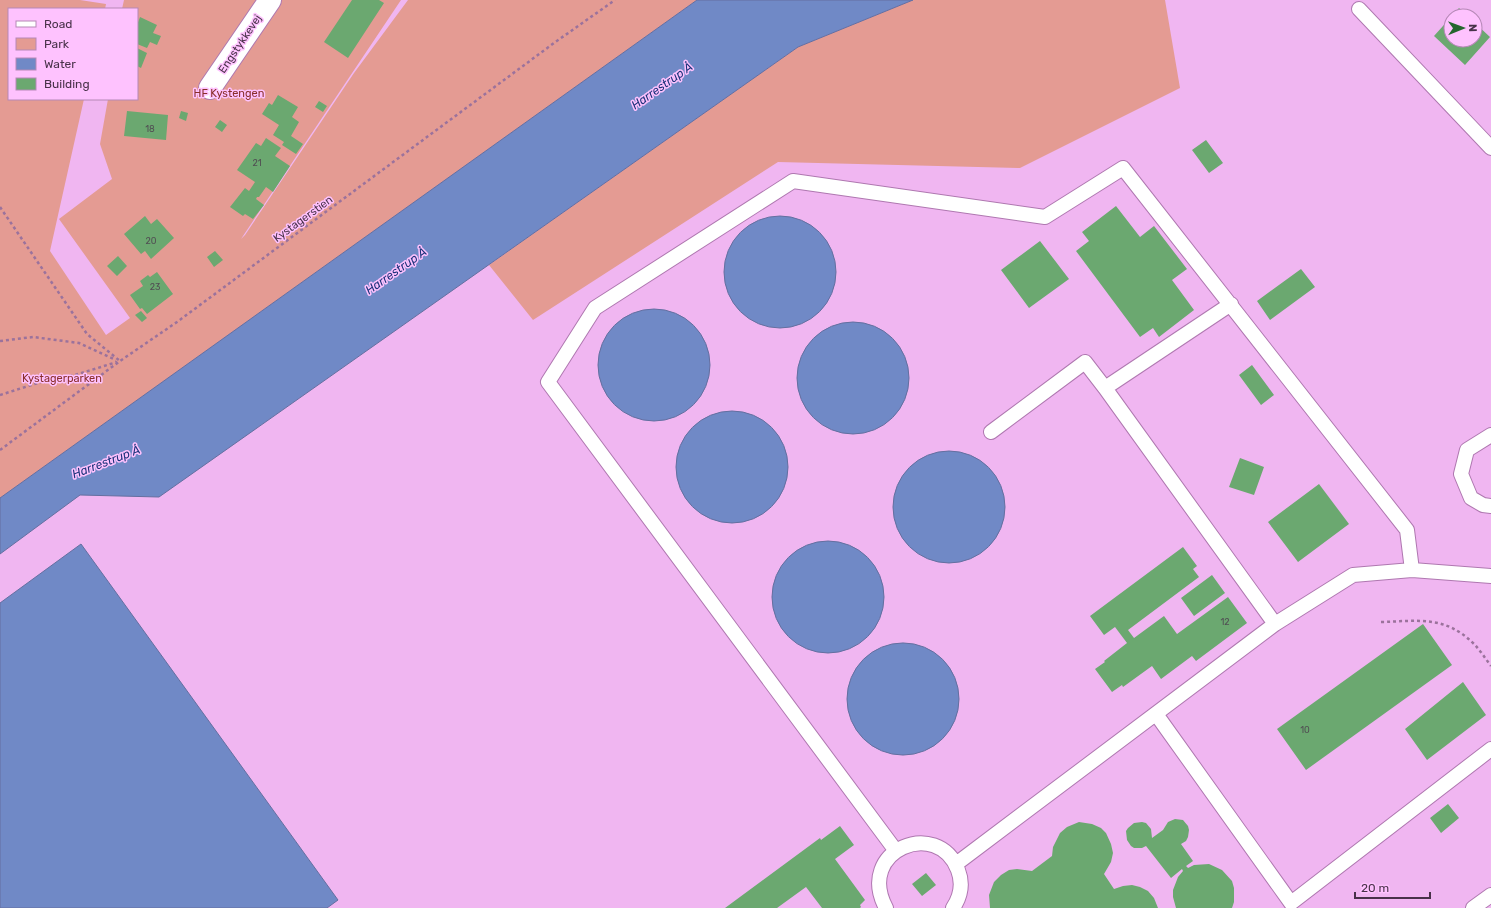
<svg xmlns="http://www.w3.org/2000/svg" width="1491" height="908" font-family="Rubik,sans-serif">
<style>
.green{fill:#e49b93}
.water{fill:#7089c6;stroke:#646fa0}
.building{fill:#6ba870}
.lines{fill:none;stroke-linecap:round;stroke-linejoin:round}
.service-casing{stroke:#af78b0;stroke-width:16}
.minor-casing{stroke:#af78b0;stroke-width:24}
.path{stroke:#9b729c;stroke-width:2.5;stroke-dasharray:3 3;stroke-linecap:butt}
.service{stroke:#fff;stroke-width:14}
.minor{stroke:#fff;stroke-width:22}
.labels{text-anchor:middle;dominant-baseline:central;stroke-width:3;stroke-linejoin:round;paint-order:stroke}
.number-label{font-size:9px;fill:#514f53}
.street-label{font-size:11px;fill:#483149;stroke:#fec2fe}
.park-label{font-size:11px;fill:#892e2a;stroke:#fec2fe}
.water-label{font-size:12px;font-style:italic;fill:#1b327a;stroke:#fec2fe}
</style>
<rect width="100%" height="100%" fill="#f0b6f1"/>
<path class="green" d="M0,0h80l26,4 -1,5h-96v90h75l-34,152 56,84 24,-17 -71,-99 53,-40 -12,-35 8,-45h29v-90h-15l2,-9h277l-160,239 4,-4 109,-162 54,-73h289l-697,498z
M913,0h252l15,88 -160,80 -242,-6 -245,158 -44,-55 309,-218z"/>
<path class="water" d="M697,0h216l-115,47 -639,450 -79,-2 -80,59v-56z
M724 272a56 56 0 1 1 112 0a56 56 0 1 1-112 0Z
M598 365a56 56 0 1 1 112 0a56 56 0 1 1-112 0Z
M797 378a56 56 0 1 1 112 0a56 56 0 1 1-112 0Z
M676 467a56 56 0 1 1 112 0a56 56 0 1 1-112 0Z
M893 507a56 56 0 1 1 112 0a56 56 0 1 1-112 0Z
M772 597a56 56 0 1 1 112 0a56 56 0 1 1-112 0Z
M81,544l257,356 -11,8h-327v-305z
M847 699a56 56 0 1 1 112 0a56 56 0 1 1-112 0Z"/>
<path class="building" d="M352,0h27l5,3 -36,55 -24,-16z
M1459,8l8,8h-15z
M140,17l17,8 -4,8 8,3 -4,9 -7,-3 -3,6 -10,-4v-19z
M1451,17v23h24v-17l15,14 -25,28 -31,-29z
M137,48l10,5 -6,15 -4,-2z
M278,95l20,12 -6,10 7,5 -8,14 12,8 -7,10 -14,-9 2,-3 -11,-7 6,-10 -17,-11 7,-11 3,2z
M319,101l8,5 -4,6 -8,-5z
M127,111l41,4 -2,25 -42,-4z
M181,111l7,2 -2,8 -7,-3z
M220,120l7,5 -5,7 -7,-5z
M266,138l15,10 -6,8 15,10 -17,26 -7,-5 -7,10h-2l-1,2 8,6 -11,14 -8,-5 -2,2 -13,-9 15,-19 4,3 6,-9 -18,-12 19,-27 5,3z
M1206,140l17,23 -14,10 -17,-23z
M1116,206l24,31 14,-11 33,43 -15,11 22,30 -35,27 -6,-9 -13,9 -64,-86 13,-10 -7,-9z
M145,216l6,8 6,-5 17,19 -23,21 -6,-8 -4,3 -17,-20z
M1040,241l29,38 -40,29 -28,-38z
M215,251l8,9 -9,7 -7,-10z
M118,256l9,10 -10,10 -10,-10z
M1301,269l14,18 -45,33 -13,-19z
M157,272l16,22 -26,20 -5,-6 -2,1 -10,-14 13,-9 -3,-5 8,-6 2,2z
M141,311l6,7 -5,4 -7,-7z
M1252,365l22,30 -13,10 -22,-30z
M1240,458l24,9 -10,28 -25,-8z
M1319,484l30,40 -51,38 -30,-40z
M1183,547l14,19 -4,3 6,8 -71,53 6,8 30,-22 13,18 51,-37 19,26 -51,38 -4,-5 -31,23 -9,-13 -29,21 -1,-2 -10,7 -17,-23 10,-7 -1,-1 23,-18 -12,-16 -11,8 -14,-19z
M1212,575l13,18 -31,23 -13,-18z
M1423,624l29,41 -146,105 -29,-41z
M1463,682l23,33 -59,45 -22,-31z
M1448,804l11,14 -18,15 -11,-15z
M1175,819l8,1 5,6 1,4 -1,7 -2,4 -5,3 12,17 -7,5 2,2 6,-3 15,-1 13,6 10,11 2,7v14l-2,6h-56l-3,-11v-7l5,-13 5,-6 -1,-2 -11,9 -25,-32 -4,2h-8l-3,-2 -4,-6 -1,-9 2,-3 6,-5 8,-1 4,1 5,6 1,9 11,-8 5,-8z
M1079,822l13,2 9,4 5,5 5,11 2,9 -2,9 -7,12 10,15 9,-3 9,-1 8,2 8,4 6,7 4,10h-168l-1,-13 5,-13 7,-7 8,-5 8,-1 15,2 20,-15 1,-9 7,-14 7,-6z
M840,826l14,19 -19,14 30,41 -5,5 1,2 -1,1h-38l-16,-21 -29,21h-52l95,-70 1,2z
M926,873l10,12 -14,11 -10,-12z"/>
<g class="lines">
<g class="service-casing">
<path id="service" d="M1359,9l132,139
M1231,304l-126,84 170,236
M991,432l94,-70 20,26
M1491,435l-24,15 -6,24 10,24 12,7 8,1
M1156,714l135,189 200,-154
M896,851l-348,-469 47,-74 198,-127 252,36 78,-49 284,362 5,40
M956,864l319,-240 78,-49 59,-5 79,6
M886,908c-31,-58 52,-91 72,-38 5,13 3,26 -5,38
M1473,908l18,-13"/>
</g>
<g class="minor-casing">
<path id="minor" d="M210,88l60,-88"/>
</g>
<path class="path" d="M0,207l87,127 33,27
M0,341l33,-4 46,6 37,17
M0,395l41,-13 34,-7 42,-13
M0,450l120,-89 57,-39 377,-279 61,-43
M1381,622c37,-1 64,-7 93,22 6,6 11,14 17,22"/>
<use href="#service" class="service"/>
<use href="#minor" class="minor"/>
</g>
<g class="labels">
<g class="number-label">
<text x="150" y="129">18</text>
<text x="257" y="163">21</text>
<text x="151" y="241">20</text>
<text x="155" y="287">23</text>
<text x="1225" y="622">12</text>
<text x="1305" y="730">10</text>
</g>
<g class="street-label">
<text transform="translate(240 44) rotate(-56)">Engstykkevej</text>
<text transform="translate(303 219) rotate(-36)">Kystagerstien</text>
</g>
<g class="park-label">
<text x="229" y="93">HF Kystengen</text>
<text x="62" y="378">Kystagerparken</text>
</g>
<g class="water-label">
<text transform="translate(662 86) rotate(-35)">Harrestrup Å</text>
<text transform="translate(396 271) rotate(-35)">Harrestrup Å</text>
<text transform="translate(106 462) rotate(-21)">Harrestrup Å</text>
</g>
</g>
<rect x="8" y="8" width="130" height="92" fill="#fec2fe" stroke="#b588b6"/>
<rect x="16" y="21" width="20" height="6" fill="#ffffff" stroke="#b588b6"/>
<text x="44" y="28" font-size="12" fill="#483149">Road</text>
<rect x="16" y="38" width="20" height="12" fill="#e49b93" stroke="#b588b6"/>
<text x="44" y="48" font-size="12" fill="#483149">Park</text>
<rect x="16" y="58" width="20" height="12" fill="#7089c6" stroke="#b588b6"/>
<text x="44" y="68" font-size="12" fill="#483149">Water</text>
<rect x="16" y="78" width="20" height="12" fill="#6ba870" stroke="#b588b6"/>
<text x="44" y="88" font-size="12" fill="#483149">Building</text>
<g transform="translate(1463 28) rotate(89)"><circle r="19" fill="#fec2fe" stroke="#b588b6"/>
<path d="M0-3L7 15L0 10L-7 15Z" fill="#26662f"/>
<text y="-6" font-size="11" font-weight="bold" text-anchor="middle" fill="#483149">N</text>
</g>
<path d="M1355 892v6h75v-6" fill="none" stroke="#483149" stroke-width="2"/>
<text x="1361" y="892" font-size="12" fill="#483149" stroke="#fec2fe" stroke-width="3" paint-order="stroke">20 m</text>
</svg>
